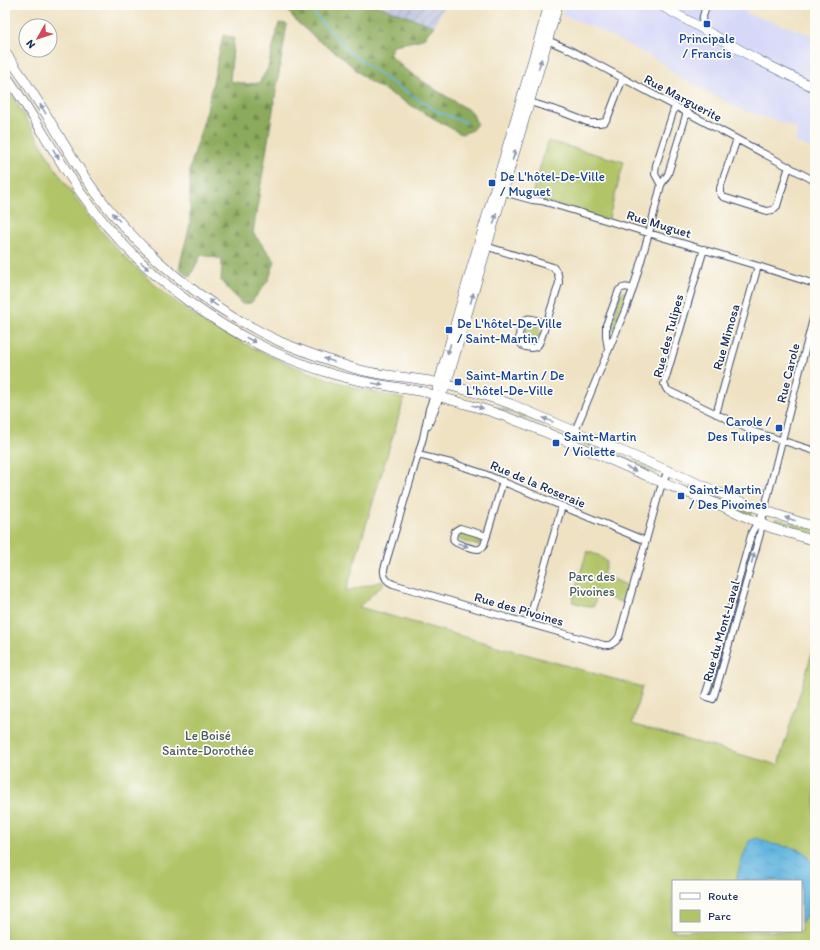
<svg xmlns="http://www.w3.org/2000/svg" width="820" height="950" font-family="Itim,sans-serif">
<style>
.built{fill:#d6d8f8}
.industrial{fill:url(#industrial-furrows)}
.grass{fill:url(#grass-tufts);stroke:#667a63}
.forest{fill:url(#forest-firs);stroke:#546c5d}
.park{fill:#b1c468;stroke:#667a63;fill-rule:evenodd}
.water{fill:url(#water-ripples);stroke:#3f729e}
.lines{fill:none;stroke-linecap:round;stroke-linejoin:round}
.stream{stroke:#63b6df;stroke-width:1.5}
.street-casing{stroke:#3b4a6d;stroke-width:8}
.secondary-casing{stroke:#3b4a6d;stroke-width:10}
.street{stroke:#fff;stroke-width:6}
.secondary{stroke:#fff;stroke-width:9}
.oneway{fill:#8d97ae}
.transit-dot{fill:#1a4fb4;stroke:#fdfcf7;stroke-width:1.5}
.labels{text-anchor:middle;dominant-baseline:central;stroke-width:3.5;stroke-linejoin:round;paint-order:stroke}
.transit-label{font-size:13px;fill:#164399;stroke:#fdfcf7;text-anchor:start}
.street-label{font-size:13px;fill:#1b2f5e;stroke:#fdfcf7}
.park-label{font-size:13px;fill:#485c61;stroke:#fdfcf7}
</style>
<defs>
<pattern id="industrial-furrows" width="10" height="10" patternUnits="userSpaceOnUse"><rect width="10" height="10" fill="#bec3dd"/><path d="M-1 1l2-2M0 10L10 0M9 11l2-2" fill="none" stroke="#9a9fb6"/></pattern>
<pattern id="grass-tufts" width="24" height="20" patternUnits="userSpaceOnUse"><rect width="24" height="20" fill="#b1c468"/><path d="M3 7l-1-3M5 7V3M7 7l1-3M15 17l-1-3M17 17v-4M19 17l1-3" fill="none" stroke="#8fa059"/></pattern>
<pattern id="forest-firs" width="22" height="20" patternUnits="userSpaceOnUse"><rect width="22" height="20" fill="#8caa5c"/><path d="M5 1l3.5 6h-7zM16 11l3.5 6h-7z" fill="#728b4f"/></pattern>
<pattern id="water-ripples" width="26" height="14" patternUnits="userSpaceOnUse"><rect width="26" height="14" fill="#63b6df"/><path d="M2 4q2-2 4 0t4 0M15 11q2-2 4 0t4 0" fill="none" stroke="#5194b8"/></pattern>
</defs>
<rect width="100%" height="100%" fill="#fdfcf7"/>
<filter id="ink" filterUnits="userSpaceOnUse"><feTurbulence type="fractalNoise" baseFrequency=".025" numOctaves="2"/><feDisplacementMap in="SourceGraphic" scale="8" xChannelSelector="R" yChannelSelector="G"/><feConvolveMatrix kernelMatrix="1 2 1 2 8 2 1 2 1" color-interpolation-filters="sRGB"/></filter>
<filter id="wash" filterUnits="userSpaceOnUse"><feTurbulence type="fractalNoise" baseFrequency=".012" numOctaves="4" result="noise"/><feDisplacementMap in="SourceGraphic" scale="16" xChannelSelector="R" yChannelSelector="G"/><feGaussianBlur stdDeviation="0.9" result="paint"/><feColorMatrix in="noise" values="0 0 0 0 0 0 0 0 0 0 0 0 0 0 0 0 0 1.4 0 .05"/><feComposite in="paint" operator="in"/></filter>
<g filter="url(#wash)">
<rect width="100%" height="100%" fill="#efe2c3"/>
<path class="built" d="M565,5h153l9,5 1,-5h19l-2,8 70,23v114l-20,-8 2,-14 -55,-18 -64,-34 -19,-15 -64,-33 -33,-13z"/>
<path class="industrial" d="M376,5h68l-10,21z"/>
<path class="grass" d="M624,291l2,1 1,5 -14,33 -2,3 -2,-2 12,-38z
M529,324c3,0 7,0 9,2 5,5 -4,28 -15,14l3,-14z
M497,407l25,7 22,9v1l-48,-16z
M580,438l78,33 -2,4 -78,-34z
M692,489l27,8 33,14 -2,4 -58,-25z
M776,518l39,12v8l-41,-12z
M460,533c6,-1 16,2 21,6v4l-3,2h-2l-16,-5 -2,-4z"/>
<path class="forest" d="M283,5h93l58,21 -11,13 -13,3 -16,3 -5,9 16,15 31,21 36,22 5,12 -6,7 -10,3 -94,-54 -26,-24 -22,-15 -21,-18z
M279,23l8,1 -34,209 22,28 -6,18 -18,24 -9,1 -21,-23 1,-22 -21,-4 -11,22 -11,-9 11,-44v-56l17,-58 16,-75 11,3 -4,43 16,3 13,-1 9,-15z"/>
<path class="park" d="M5,85c24,35 42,74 67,108 16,21 33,44 52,63 25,25 53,49 84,68 8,5 18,10 26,14 43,23 88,41 135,53 11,3 23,5 35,8l-58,192 36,-10 2,2 -25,24 283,80 -10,37 146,41 34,-112 3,1v291h-810zM673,881h128v50h-128z
M548,141l76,21 -16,59 -66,-20 -10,-7z
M587,551l13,5 7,6 -4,12 25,12 -4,17 -18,-6h-10l-2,9h-8l-14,-4z"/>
<path class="water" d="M757,838l15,6 27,5 5,3 11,15 -8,47 -6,9v-42h-65l4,-15 9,-25z"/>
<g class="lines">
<path class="stream" d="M301,5l10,5 37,41 38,28 52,33 29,11"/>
</g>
</g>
<g filter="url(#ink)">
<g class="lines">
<g class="street-casing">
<path id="street" d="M700,28l6,-23
M545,39l25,11 245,131
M526,101l33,10 31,12h9l6,-1 3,-5 15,-39
M737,139l-17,49v5l3,4 44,14 6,-1 4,-4 12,-40
M661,185l-6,-11 1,-9 19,-59
M500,191l32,9 10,1 216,65 57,18
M485,246l68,21c5,6 6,8 6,16 -5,16 -10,32 -15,47 -2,5 -3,11 -6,15 -4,5 -16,3 -18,-3 -2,-4 -1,-8 0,-12 5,-18 12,-11 26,-6
M704,249l-40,135 3,6 85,41 63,20
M608,349l-2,-13v-11l13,-35c5,-4 8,-3 14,-1
M434,395l-5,14 -6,29 -39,131c-1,8 2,12 9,15l105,31 106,30c7,1 11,-2 15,-8l41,-147 8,-20
M716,414l42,-148
M428,426l12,-29
M570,443l56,-135 7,-19 16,-56 12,-48 7,-11 19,-62
M418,455l37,9 27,9 164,68
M764,511l-12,21 -39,139 -8,25 8,3 7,-23 40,-142 4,-23 51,-200
M487,536l-27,-8 -5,3c-1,3 -3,7 -1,10 2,3 22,9 25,8 3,-1 4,-2 5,-4l19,-64
M528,624l34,-118"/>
</g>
<g class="secondary-casing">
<path id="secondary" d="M660,5l98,55 57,28
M5,52c13,18 25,36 36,54 17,27 32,55 50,80 49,68 116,122 192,157 22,9 45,17 67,24 26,9 54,9 80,14 28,6 55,14 81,23l240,102 64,21
M5,74c27,38 49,80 76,119 60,84 149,149 248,180 31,10 63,13 95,19 8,2 16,5 24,7 18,5 37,10 56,17 48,18 96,39 143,60 12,5 24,11 36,15 9,4 18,7 27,10 20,8 39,18 59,26 15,5 31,9 46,14
M437,388l3,-10 20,-71 89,-302
M444,390l6,-18 108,-367"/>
</g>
<use href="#street" class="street"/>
<use href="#secondary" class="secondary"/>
</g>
<defs><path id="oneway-solid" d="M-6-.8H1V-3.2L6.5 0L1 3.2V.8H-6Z"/></defs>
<g class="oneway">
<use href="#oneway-solid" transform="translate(540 64) rotate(-74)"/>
<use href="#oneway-solid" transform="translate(43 109) rotate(-121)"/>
<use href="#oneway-solid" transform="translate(56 154) rotate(58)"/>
<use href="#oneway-solid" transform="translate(514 155) rotate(-74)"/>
<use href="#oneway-solid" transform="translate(116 217) rotate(-131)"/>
<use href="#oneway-solid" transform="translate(495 219) rotate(-74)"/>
<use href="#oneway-solid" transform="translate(145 266) rotate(42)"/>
<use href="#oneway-solid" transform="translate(472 298) rotate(-74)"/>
<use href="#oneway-solid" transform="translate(213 303) rotate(-146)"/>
<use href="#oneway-solid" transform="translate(251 340) rotate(28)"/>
<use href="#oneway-solid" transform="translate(449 349) rotate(106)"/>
<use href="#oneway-solid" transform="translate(329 360) rotate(-161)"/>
<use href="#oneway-solid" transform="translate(378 384) rotate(10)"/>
<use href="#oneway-solid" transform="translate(478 407) rotate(17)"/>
<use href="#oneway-solid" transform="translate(548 420) rotate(-157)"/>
<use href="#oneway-solid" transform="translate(631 469) rotate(23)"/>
<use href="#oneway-solid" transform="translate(790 519) rotate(-163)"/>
<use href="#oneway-solid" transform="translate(463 545) rotate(19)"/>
<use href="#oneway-solid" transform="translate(753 558) rotate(-74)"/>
</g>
</g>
<g class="transit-dot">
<rect x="703" y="20" width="8" height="8" rx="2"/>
<rect x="488" y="179" width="8" height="8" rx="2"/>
<rect x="445" y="326" width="8" height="8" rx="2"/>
<rect x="454" y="378" width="8" height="8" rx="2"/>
<rect x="775" y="424" width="8" height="8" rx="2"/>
<rect x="552" y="439" width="8" height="8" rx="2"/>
<rect x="677" y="492" width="8" height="8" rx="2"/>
</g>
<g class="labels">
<g class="transit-label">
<text x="707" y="38" text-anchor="middle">Principale<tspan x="707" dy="15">/ Francis</tspan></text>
<text x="500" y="176">De L'hôtel-De-Ville<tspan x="500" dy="15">/ Muguet</tspan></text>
<text x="457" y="323">De L'hôtel-De-Ville<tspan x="457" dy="15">/ Saint-Martin</tspan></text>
<text x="466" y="375">Saint-Martin / De<tspan x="466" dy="15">L'hôtel-De-Ville</tspan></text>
<text x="771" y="421" text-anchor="end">Carole /<tspan x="771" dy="15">Des Tulipes</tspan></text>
<text x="564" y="436">Saint-Martin<tspan x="564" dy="15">/ Violette</tspan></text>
<text x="689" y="489">Saint-Martin<tspan x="689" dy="15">/ Des Pivoines</tspan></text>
</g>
<g class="street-label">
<text transform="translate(683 98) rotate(28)">Rue Marguerite</text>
<text transform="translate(659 224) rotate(17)">Rue Muguet</text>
<text transform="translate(668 336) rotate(-75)">Rue des Tulipes</text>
<text transform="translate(726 337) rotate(-74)">Rue Mimosa</text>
<text transform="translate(788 373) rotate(-76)">Rue Carole</text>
<text transform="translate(538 484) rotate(23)">Rue de la Roseraie</text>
<text transform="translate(519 609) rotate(16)">Rue des Pivoines</text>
<text transform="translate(721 631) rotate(-74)">Rue du Mont-Laval</text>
</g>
<g class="park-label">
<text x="592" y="576">Parc des<tspan x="592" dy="15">Pivoines</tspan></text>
<text x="208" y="735">Le Boisé<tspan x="208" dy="15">Sainte-Dorothée</tspan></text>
</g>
</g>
<rect width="820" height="950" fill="none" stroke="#fdfcf7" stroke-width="20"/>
<rect x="672" y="880" width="130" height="52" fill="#fdfcf7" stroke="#a3aaba"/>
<rect x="680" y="893" width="20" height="6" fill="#ffffff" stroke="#a3aaba"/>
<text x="708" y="900" font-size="12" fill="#1b2f5e">Route</text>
<rect x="680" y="910" width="20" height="12" fill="#b1c468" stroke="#a3aaba"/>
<text x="708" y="920" font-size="12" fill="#1b2f5e">Parc</text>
<g transform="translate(38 38) rotate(231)"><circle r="19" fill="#fdfcf7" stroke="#a3aaba"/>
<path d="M0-3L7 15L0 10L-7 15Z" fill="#d1495b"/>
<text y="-6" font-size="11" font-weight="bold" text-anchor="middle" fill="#1b2f5e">N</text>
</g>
</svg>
